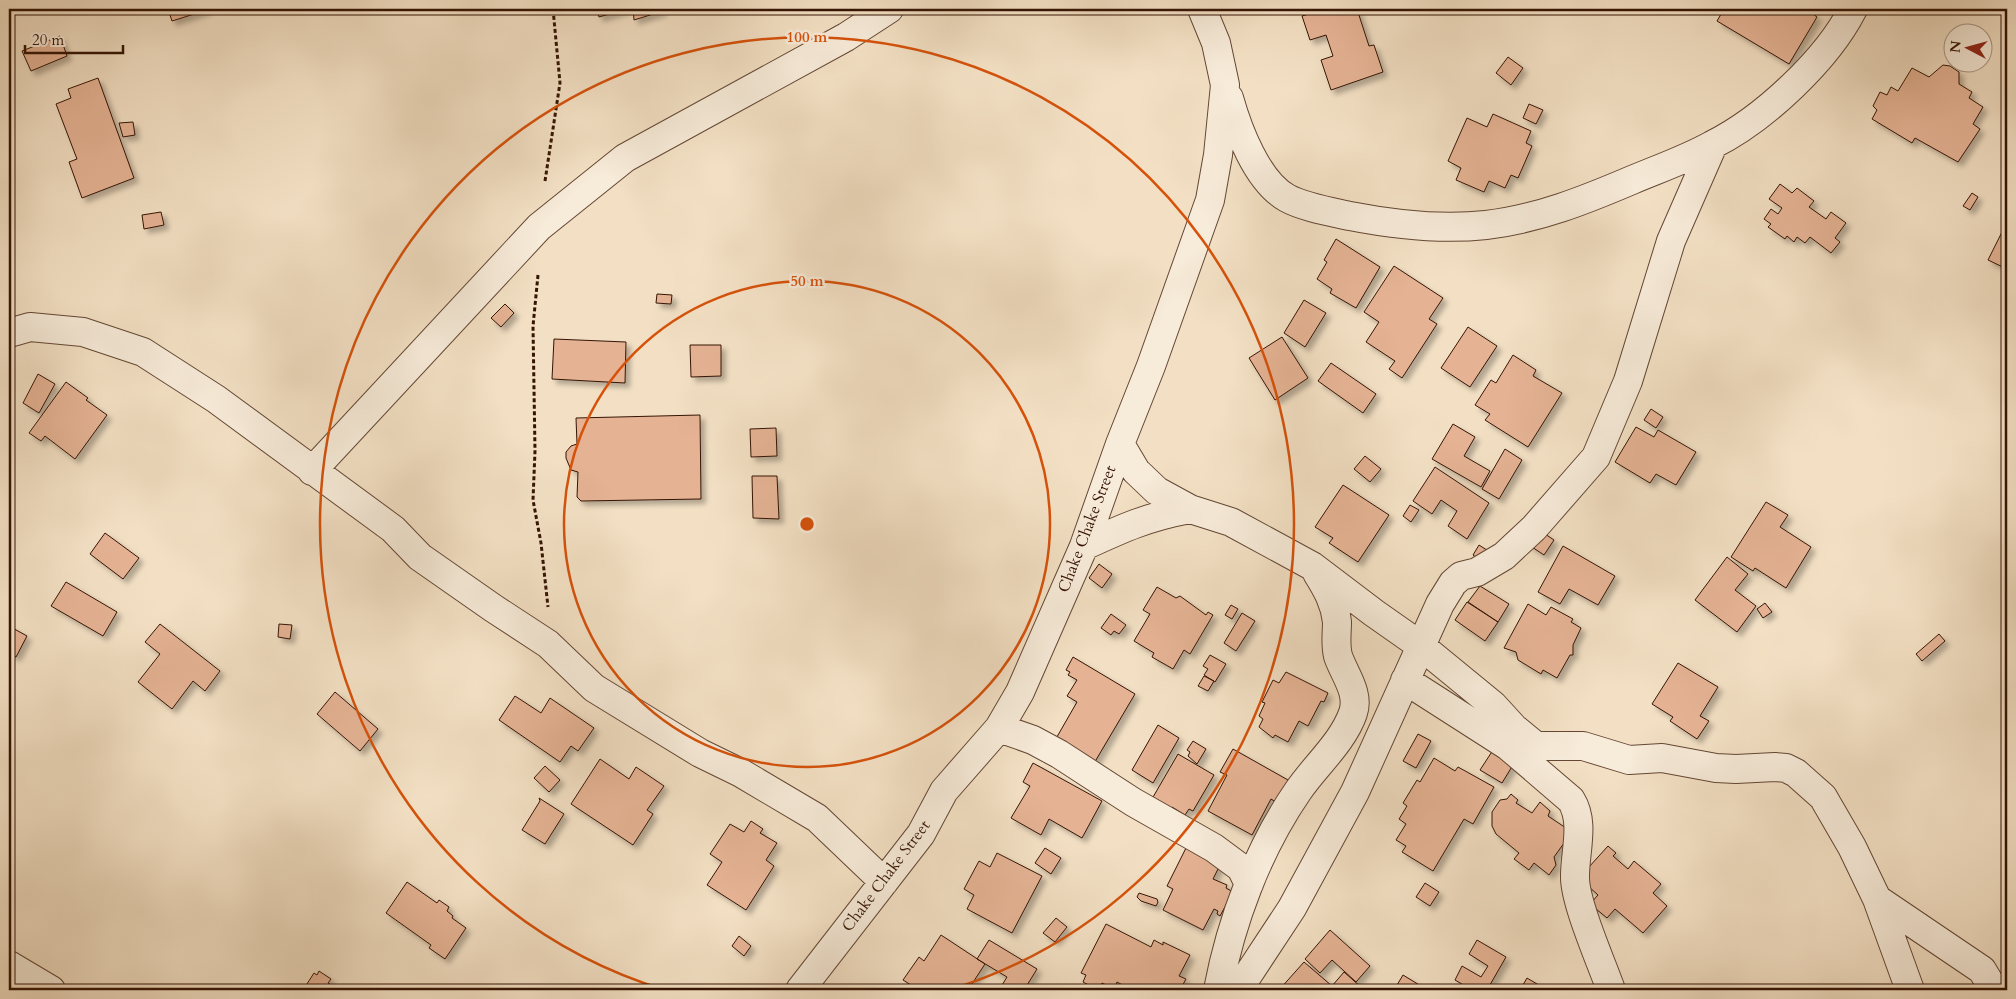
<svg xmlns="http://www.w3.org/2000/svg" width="2016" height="999" font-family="Cardo,serif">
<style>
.building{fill:#e5b394;stroke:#351404;filter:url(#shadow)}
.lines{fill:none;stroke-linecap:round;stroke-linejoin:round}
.minor-casing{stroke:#644734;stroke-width:30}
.path{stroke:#351404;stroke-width:3;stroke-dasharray:4 2.5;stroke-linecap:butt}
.minor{stroke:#f7ebd9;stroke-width:28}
.ring{fill:none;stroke:#d6520b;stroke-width:2.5}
.labels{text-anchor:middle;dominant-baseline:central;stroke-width:5;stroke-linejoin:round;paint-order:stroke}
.street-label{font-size:16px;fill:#351404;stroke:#f7ebd9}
.centre{fill:#d6520b;stroke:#f7ebd9;stroke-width:2.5}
.ring-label{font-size:15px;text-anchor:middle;font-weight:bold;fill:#d6520b;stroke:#f7ebd9;stroke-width:5;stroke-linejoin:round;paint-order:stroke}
</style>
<defs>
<filter id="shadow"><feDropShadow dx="4.5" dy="4.5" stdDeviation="2.5" flood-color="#0004"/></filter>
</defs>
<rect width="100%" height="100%" fill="#f3e0c4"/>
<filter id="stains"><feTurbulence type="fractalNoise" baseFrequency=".004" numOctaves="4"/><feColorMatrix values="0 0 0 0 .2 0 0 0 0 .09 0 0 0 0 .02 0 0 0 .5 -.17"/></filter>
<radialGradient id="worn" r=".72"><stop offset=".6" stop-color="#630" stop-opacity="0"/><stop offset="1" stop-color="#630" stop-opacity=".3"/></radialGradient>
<path class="building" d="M168,9h42l-38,12z
M596,9h31l-28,8z
M633,9h29l1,2 -29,9z
M1325,9h32l12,37 5,-1 9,27 -52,18 -10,-30 12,-4 -7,-21 -16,5 -8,-24z
M1724,9h82l11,8 -28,47 -72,-43z
M60,36l7,20 -36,15 -9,-20z
M1508,57l15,11 -12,17 -15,-12z
M1943,65l7,1 9,6v12l13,8 -3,6 14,9 -10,17 7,5 -22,33 -43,-24 -3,5 -40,-24 5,-9 -4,-4 7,-14 7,3 4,-8 7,4 14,-23 17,9z
M98,78l36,100 -52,20 -13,-36 8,-3 -21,-55 15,-6 -3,-9z
M1529,104l14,6 -7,14 -13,-6z
M1493,114l38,17 -5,12 6,3 -14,32 -7,-3 -6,13 -16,-7 -5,11 -28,-12 5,-12 -13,-7 19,-43 20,9z
M133,122l2,13 -12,2 -4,-14z
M1780,184l12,9 5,-5 17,13 -5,6 17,12 5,-7 15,11 -11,15 5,4 -9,11 -21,-16 -5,6 -8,-6 -3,5 -7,-6 -2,3 -17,-12 3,-3 -7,-5 7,-10 7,5 4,-6 -13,-9z
M1972,193l6,4 -8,13 -7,-4z
M161,212l3,13 -20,4 -2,-14z
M2002,232l5,2v35l-19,-9z
M1336,239l44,28 -24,41 -26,-15 2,-4 -15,-10 10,-17 -3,-2z
M1394,266l49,32 -14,21 8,5 -35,54 -13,-9 6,-8 -29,-19 13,-20 -15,-10z
M657,294l15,1 -1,9 -15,-1z
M1304,300l22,13 -21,34 -21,-14z
M505,304l9,9 -13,14 -10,-9z
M1468,327l29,19 -27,41 -29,-19z
M1282,337l26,41 -33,22 -26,-42z
M554,339l72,3 -1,41 -73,-4z
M690,345h31v31l-30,1z
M1513,355l23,15 -3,6 29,17 -34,54 -43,-27 5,-6 -15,-9 16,-25 5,3z
M1331,363l45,31 -13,19 -45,-32z
M38,374l17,10 -16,29 -16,-10z
M66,382l22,16 -2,2 21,15 -32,44 -30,-23 -4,5 -12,-8z
M1651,409l12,8 -7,11 -12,-8z
M700,415l1,84 -120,2 -4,-4 1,-25 -7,-2 -5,-12v-6l5,-6 6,-2 -1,-26z
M1453,424l22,13 -11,19 26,15 -9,16 -49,-28z
M1636,427l18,10 4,-7 38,22 -20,33 -20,-11 -6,9 -35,-21z
M776,428l1,28 -26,1 -1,-28z
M1505,449l17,11 -23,39 -17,-10z
M1365,456l16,13 -11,13 -16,-13z
M1435,467l54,36 -22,36 -19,-13 9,-15 -16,-11 -9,14 -19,-13z
M752,476h25l2,43 -26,-1z
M1343,485l46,30 -31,47 -29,-19 4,-5 -18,-11z
M1766,502l22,13 -8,12 31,20 -25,41 -31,-20 -2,3 -22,-14z
M1410,505l9,5 -8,12 -8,-6z
M1536,528l18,12 -10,15 -18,-12z
M105,533l34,25 -16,21 -33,-25z
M1479,545l14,9 -7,10 -13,-9z
M1563,546l52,30 -17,29 -29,-16 -9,15 -22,-12z
M1727,557l21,17 -13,16 21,16 -19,26 -42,-32z
M1099,564l13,10 -10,14 -13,-10z
M66,582l51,30 -14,24 -52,-30z
M1480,586l29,18 -11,18 -30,-20z
M1157,587l19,11 4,-2 26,19 2,-3 5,3 -23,39 -6,-4 -11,19 -21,-12 2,-4 -20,-12 16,-27 -7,-4z
M1467,602l31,20 -13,19 -30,-21z
M1765,603l7,9 -9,6 -6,-9z
M1528,604l18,11 5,-8 22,12 -2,3 10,6 -8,17v10h-3l-13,23 -14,-8 -2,4 -23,-14 -2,-8 -12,-4z
M1231,605l7,4 -6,10 -7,-4z
M1242,613l13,8 -19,30 -12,-8z
M1111,614l15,11 -7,9 -5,-3 -3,4 -10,-7z
M160,624l60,47 -15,20 -12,-10 -21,28 -34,-27 22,-28 -15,-12z
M279,624l13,1 -2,14 -12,-2z
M9,626l18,10 -11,21 -7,-4z
M1939,634l6,7 -23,20 -6,-7z
M1210,655l16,9 -11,18 -11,-7 4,-6 -5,-3z
M1073,657l62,37 -42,71 -39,-23 23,-40 -10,-6 10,-16 -9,-5 2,-3 -4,-2z
M1678,663l40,24 -18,29 9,5 -12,18 -27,-18 3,-4 -21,-13z
M1286,672l42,21 -4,9 -3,-1 -13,25 -9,-5 -11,21 -13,-7 -2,3 -14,-11 4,-8 -4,-3 6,-13 -3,-1 11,-22 6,3z
M1204,676l10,5 -6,10 -10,-5z
M335,692l43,37 -18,22 -43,-37z
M515,696l26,17 9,-15 44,30 -16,23 -7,-5 -11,16 -61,-42z
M1158,725l21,13 -26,45 -21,-13z
M1418,734l13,7 -15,27 -13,-7z
M1193,741l13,8 -9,15 -9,-8 2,-4 -3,-2z
M1495,747l21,13 -14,23 -22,-13z
M1233,749l55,31 -2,8 -2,-1 -8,15 -5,-3 -19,36 -44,-24 19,-36 -7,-3z
M1178,754l36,21 -21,36 -4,-2 -4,6 -13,-8 -4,8 -19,-11z
M1434,758l21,13 3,-4 36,20 -21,37 -9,-5 -31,52 -31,-19 4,-6 -10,-6 10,-16 -7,-5 8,-13 -4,-3 14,-23 3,2z
M600,759l29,20 7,-12 28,19 -17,24 6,4 -20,31 -62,-41z
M1033,763l69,38 -20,37 -33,-19 -8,16 -30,-17 19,-32 -7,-4z
M545,766l15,14 -11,12 -15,-14z
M1511,794l7,6 -2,3 16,10 8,-11 10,9 -2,5 24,16 -18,25 2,8 -7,10 -15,-12 -5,7 -15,-11 5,-6 -23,-19 -4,-8v-14l8,-12 7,-1z
M539,798l25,16 -19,30 -23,-14 18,-29z
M751,821l12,8 -3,4 17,10 -11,17 8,6 -28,44 -39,-25 15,-23 -12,-8 20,-30 14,8z
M1187,846l34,17 -8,16 14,6 -1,3 7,4 -13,24 -3,-2 1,-3 -4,-2 -11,21 -40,-20 10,-21 -6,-3z
M1608,846l8,7 -3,3 15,13 6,-8 27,23 -8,9 14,13 -24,27 -28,-24 -8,9 -17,-14 8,-9 -19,-17z
M1045,848l16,10 -10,16 -16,-11z
M997,853l45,23 -30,57 -45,-24 7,-14 -10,-6 15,-28 11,6z
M407,882l30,21 2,-3 10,7 -2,4 6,5 -1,2 14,10 -21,31 -16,-11 2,-3 -45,-32z
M1425,883l14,9 -9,14 -14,-9z
M1139,893l18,6 1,3 -2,4 -15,-5 -4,-4z
M1056,918l11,9 -12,15 -12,-9z
M1106,924l45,23 3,-7 9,5v-3l27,13 -11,21 7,3 -6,11h-53l1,-2 -11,-6 -3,7 -12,-6 -4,7 -15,-8 3,-7 -5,-2z
M1330,930l40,36 -14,16 -24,-22 -12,13 -15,-14z
M941,935l44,29 -17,26h-49l-16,-10 16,-23 5,4z
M739,936l12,10 -7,10 -12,-10z
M989,940l48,29 -13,21h-25l8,-13 -30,-18z
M1477,940l29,17 -19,33h-15l-17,-10 7,-14 19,11 7,-11 -19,-12z
M1304,962l28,24 12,-14 18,16 -2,2h-81z
M319,971l12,8 -3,4 11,7h-36l11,-17 3,2z
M1403,975l18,11 -3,4h-24z
M1527,978l20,12h-27z"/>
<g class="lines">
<g class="minor-casing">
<path id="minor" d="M1229,98c9,32 28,83 58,100 16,9 45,14 63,18 46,9 90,14 136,9 52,-6 99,-25 146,-45 26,-11 55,-21 80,-35 52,-26 115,-85 141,-136
M9,333l21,-6 53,5 60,20 73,47 177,130 27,28 73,51 55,36 46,44 106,65 41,20 76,45 67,64
M1120,444l16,27 21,20 33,18 41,13 81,44 62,47 47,33 72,59 21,23 22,18h47l46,14 33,-2 54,10 20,1 39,-2 11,1 10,5 27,24 29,50 25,52 105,71 12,20
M312,471l227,-244 86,-69 221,-121 43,-28
M1084,546c39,-18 63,-29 106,-37
M1405,680l103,66 63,54c14,22 4,51 4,76 -1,25 27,88 36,114
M999,728l34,12 26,14 74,48 81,46 27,20 8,16
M1877,899l33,91
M9,965l42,25
M800,990l121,-156 23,-43 55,-63 21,-36 64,-146 36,-102 31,-78 59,-166 8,-45 7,-70 -9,-42 -14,-34
M1218,990c13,-69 40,-141 80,-199 17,-25 45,-49 55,-78 7,-20 -9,-39 -15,-57 -3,-12 -1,-23 -1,-34 -2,-19 -10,-33 -20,-49
M1238,990l54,-82 63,-116 85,-188 13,-21 8,-7 16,-4 27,-16 30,-28 62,-71 32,-76 43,-140 42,-96"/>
</g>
<path class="path" d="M545,181l15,-98 -7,-74
M538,275l-5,51 2,125 -2,49 8,43 7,64"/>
<use href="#minor" class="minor"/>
</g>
<g class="ring">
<circle cx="807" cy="524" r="243"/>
<path d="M665 990A487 487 0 1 1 949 990"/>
</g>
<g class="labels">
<g class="street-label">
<text transform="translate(1087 529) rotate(-69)">Chake Chake Street</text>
<text transform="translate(886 876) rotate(-53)">Chake Chake Street</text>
</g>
</g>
<circle cx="807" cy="524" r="8" class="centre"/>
<g class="ring-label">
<text x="807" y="42">100 m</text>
<text x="807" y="286">50 m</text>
</g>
<rect width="2016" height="999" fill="none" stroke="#f3e0c4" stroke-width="30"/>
<rect x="10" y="10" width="1996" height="979" fill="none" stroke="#351404" stroke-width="2.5"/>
<rect x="15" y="15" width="1986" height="969" fill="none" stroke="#351404"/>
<g transform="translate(1968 48) rotate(276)"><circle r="24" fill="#f7ebd9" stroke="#a99584"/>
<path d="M0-4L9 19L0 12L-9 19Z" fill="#8f2418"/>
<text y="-8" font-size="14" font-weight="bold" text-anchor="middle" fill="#351404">N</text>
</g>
<path d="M25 45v8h98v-8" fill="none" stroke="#351404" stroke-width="2.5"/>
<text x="32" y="45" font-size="15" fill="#351404" stroke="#f7ebd9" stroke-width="4" paint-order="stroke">20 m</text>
<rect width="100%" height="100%" filter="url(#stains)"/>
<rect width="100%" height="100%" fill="url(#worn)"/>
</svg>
